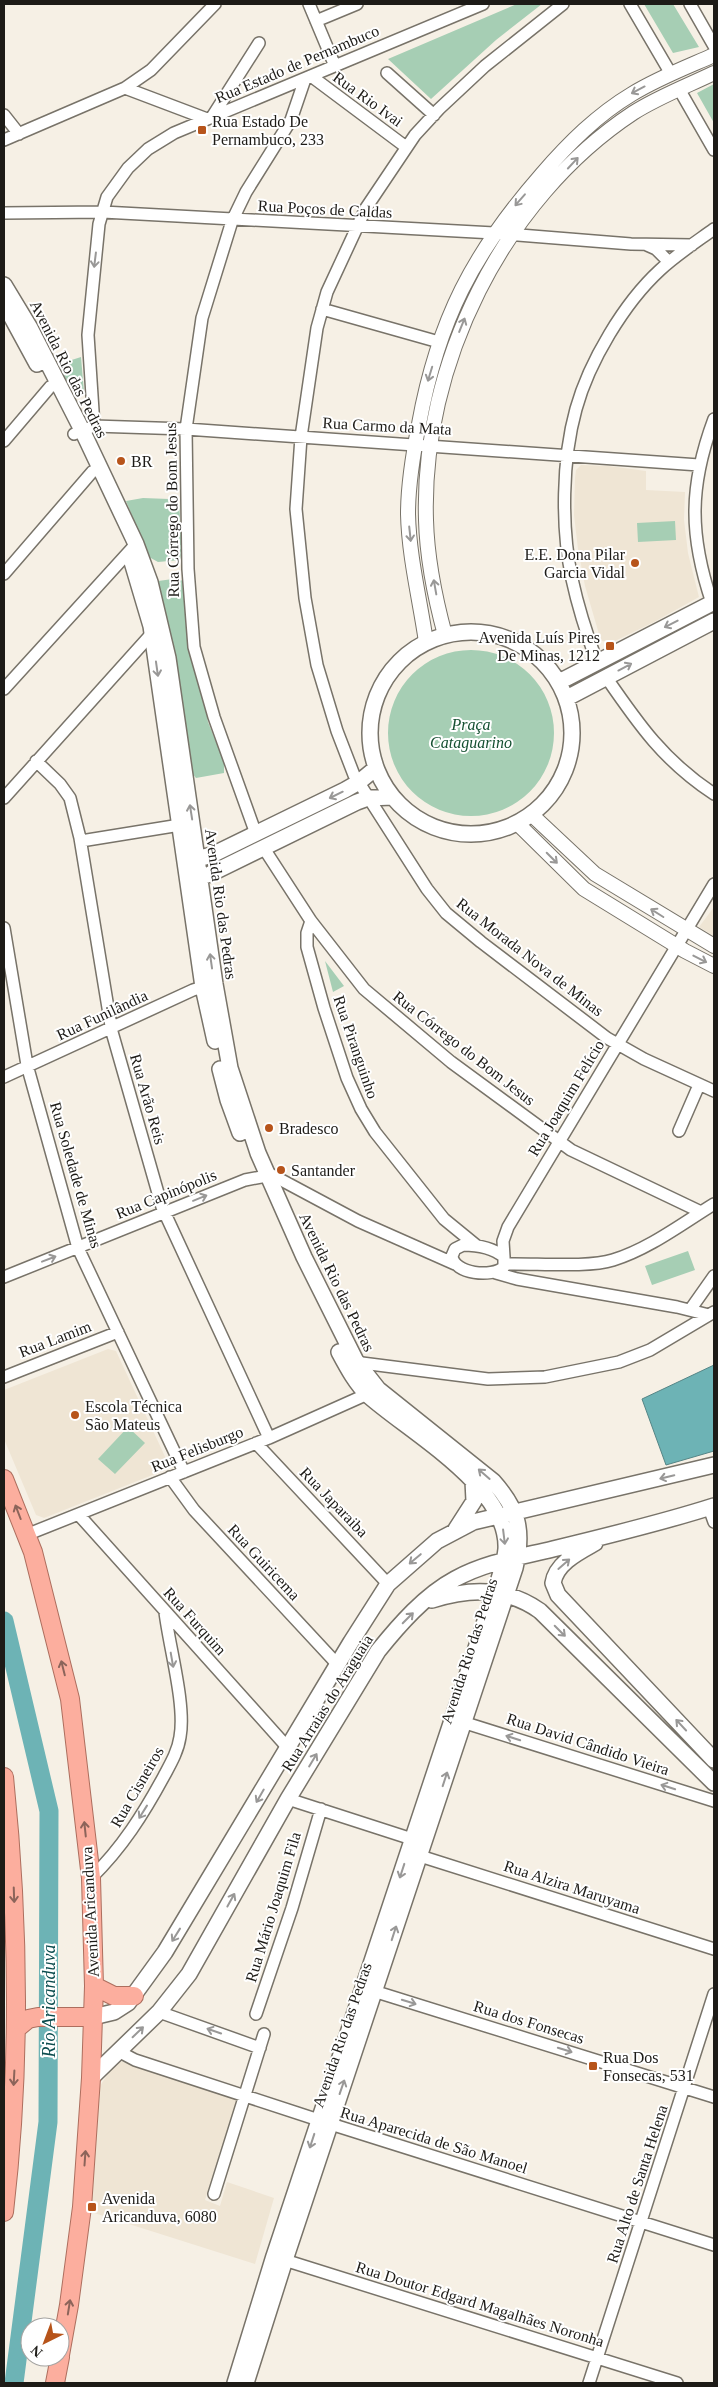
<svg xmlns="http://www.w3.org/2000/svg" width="718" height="2387" font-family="Georgia,serif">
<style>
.built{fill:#efe5d4}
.green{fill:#a6ceb4}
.water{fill:#6db3b5;stroke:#558586}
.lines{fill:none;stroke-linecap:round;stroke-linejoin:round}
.river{stroke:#6db3b5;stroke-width:19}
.minor-casing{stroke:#787369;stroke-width:14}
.tertiary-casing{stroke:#787369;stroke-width:16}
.secondary-casing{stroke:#787369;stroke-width:18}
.trunk-casing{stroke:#ad6e5e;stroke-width:20}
.minor{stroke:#fff;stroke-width:11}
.tertiary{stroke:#fff;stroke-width:14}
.secondary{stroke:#fff;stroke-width:15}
.trunk{stroke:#fcae9e;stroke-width:18}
.oneway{stroke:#999897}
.oneway2{stroke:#8c645a}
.poi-dot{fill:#b7541a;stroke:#fff;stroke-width:2}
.labels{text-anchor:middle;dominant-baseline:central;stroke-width:4;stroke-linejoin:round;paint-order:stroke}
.street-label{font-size:16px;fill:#1d1b17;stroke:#fff}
.poi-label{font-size:16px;fill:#1d1b17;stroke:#fff;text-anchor:start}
.park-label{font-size:16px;font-style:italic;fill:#144f30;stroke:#fff}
.water-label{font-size:18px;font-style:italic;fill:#0b4c4e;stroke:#fff}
</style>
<rect width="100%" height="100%" fill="#f6f0e5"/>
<path class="built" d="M581,465l28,1 37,5v19l39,2 -1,28 4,33 11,44 -45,25 -41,20 -12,-1 -16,-55 -7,-37 -4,-34 1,-37 1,-8z
M714,907v29l-15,-9z
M108,1349l8,2 52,112 -3,7 -121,48 -8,-3 -32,-76v-49z
M117,2060l120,39 -32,101 15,6 7,-24 47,16 -19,66 -164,-52 7,-123z"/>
<path class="green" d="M517,4h25l-46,36 -65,59 -43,-40z
M644,4h29l26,43 -26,6z
M714,84v39l-17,-30z
M81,357l3,35 -7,2 -21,-29z
M143,498l26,1 10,3 3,45 -2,13 -22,2 -9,-5 -23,-56z
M675,521l1,19 -38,2 -1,-19z
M173,579l12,2 23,141 16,40v11l-28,5 -4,-5 -3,-13 -11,-90 -20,-89z
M388 733a83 83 0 1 1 166 0a83 83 0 1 1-166 0Z
M325,961l19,25 -11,6z
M688,1251l7,19 -43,15 -7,-19z
M128,1427l17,16 -30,31 -17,-15z"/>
<path class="water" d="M714,1365v86l-48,14 -24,-66z"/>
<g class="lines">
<path class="river" d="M4,1621l45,190 -1,311 -34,261"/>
<g class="minor-casing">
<path id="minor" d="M309,4l26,62
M563,4l-78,62 -46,43 -24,26 -49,73 -39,84 -10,36 -16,109 -5,72 9,89 12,67 20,66 17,44 73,114 19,24 35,29 126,96 37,21 70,32
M630,4l41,70
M690,4l24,42
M316,21l41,-17
M387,73l47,42
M311,76l95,71
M125,88l82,31
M679,89l35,61
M4,115l15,19
M212,117l47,-74
M4,140l121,-52 26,-18 64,-66
M4,213l99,-1 391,21 137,11 61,1
M647,245l9,4 13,13
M322,309l117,33
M94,426l-6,-91 11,-111 8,-27 21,-29 20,-19 26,-16 309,-129
M74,434l20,-8 92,3 513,36
M4,441l46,-54 8,-4
M4,574l88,-102 8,-4
M712,603c-23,-68 -23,-117 2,-184
M597,662c-10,-27 -19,-55 -25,-83 -11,-51 -10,-120 4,-170 13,-47 48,-106 84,-139 16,-15 36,-28 54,-41
M606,677c33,48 58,84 108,117
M4,689l132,-145
M36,761l24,23 10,14 10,40 32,194 50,175 107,231
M4,798l151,-168
M256,834l-42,-117 -20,-70 -6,-78 -2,-140 16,-111 30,-97 14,-29 45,-72 14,-41
M81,841l99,-16
M263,847l48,74 53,68 87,73 120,88 130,62
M311,921l-4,12v14l17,61 23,70 14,31 14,23 69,87 33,27
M4,928l23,137 51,183 106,224
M4,1077l189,-87 17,-5
M679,1131l20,-46
M463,1245c14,0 30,3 41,12v10c-12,11 -50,7 -52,-11l3,-7z
M504,1257l-1,-16 5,-14 206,-343
M506,1264c28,-1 82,4 107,-4 36,-11 70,-37 101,-56
M496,1273l21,6 160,28 32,8
M4,1277l241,-97 27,-5 86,46 97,43
M690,1310l24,-34
M354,1362l134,17 57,-2 74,-15 31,-12 64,-38
M4,1377l114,-45
M256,1443l132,141
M170,1477l24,33 144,155
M709,1508l5,14
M79,1515l209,233
M26,1535l243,-97 103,-46
M456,1720l258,81
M288,1799l124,40
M420,1856l294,93
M91,1878c31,-30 53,-65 73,-102 7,-13 14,-25 16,-39 6,-32 -11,-91 -15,-125
M367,1989l347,108
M159,2012l101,36
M256,2014l36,-106 29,-99
M118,2051l17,9 202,66 377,119
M214,2194l50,-160
M278,2258l399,125
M589,2383l125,-389"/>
</g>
<g class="tertiary-casing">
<path id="tertiary" d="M445,635c-10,-37 -18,-77 -19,-115 -5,-155 77,-321 207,-407 25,-16 54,-27 81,-40
M426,642c-6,-42 -17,-85 -18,-128 0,-30 5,-60 11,-90 19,-104 54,-171 123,-250 27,-31 55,-59 90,-80 26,-16 55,-27 82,-39
M532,815l63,59 119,72
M518,824l66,65 101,62 29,15"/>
</g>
<g class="secondary-casing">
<path id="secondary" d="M4,285l26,43 52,102 54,114 14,38 18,76 47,326 15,84 28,85 46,104 52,104 22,28 115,92c25,28 31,49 22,87l-230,692 -39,123
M5,305l32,59
M132,562l19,64 52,361 12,54
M370 733a101 101 0 1 1 202 0a101 101 0 1 1-202 0Z
M559,682l155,-80
M567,698l147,-77
M189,862l25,-8 131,-64 14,-8 17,-14
M193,880l17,-6 147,-72 11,-4 25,-1
M220,1069l8,31 12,33
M456,1529l18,-28 -1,-20
M595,1543c-16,9 -39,20 -42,40l5,12 156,165
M432,1600c38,-12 74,-13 108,11l174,172
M93,2017l21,-5 14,-9 37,-51 186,-310 37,-58 49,-43 36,-19 241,-57
M91,2078l68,-66 30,-38 99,-175 90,-148c21,-26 47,-56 77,-72 31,-17 65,-22 98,-30 54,-13 108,-26 161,-43
M235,2383l39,-127 214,-644c6,-20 16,-42 18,-63 3,-62 -95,-116 -137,-153 -13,-12 -22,-29 -30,-44"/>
</g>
<g class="trunk-casing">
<path id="trunk" d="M4,1479l29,73 37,147 21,179 3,108 -3,92 -9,129 -13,98 -9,50
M4,1777c15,144 17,290 0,435
M94,1986l20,10h20
M16,2029l12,-10 10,-2h55
M55,2383l5,-26"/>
</g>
<use href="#minor" class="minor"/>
<use href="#tertiary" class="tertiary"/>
<use href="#secondary" class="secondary"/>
<use href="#trunk" class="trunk"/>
</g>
<defs><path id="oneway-shaft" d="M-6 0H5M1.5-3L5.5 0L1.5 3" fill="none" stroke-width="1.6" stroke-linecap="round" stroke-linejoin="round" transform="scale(1.25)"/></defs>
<g class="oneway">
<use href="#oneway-shaft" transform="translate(638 90) rotate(152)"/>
<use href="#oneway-shaft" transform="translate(573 163) rotate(-47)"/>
<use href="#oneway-shaft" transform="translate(520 200) rotate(131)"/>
<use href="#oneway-shaft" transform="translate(95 260) rotate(97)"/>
<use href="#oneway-shaft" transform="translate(462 325) rotate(-68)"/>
<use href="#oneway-shaft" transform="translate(430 374) rotate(107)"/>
<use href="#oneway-shaft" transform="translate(410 534) rotate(84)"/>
<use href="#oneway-shaft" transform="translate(435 587) rotate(-100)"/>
<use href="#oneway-shaft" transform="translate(671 624) rotate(153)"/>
<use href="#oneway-shaft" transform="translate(625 667) rotate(-28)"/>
<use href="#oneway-shaft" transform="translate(157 669) rotate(82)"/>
<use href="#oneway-shaft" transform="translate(336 795) rotate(154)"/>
<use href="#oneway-shaft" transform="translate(191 812) rotate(-99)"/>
<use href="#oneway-shaft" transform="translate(552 858) rotate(45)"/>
<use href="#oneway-shaft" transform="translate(657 913) rotate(-148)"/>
<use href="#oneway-shaft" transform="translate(700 959) rotate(27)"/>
<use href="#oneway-shaft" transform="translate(211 961) rotate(-98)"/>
<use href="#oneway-shaft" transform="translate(200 1198) rotate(-22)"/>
<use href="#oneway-shaft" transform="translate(49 1259) rotate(-21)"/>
<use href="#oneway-shaft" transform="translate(484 1474) rotate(-139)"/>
<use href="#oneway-shaft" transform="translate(667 1477) rotate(167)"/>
<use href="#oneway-shaft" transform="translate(504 1537) rotate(83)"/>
<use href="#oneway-shaft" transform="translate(415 1559) rotate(140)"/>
<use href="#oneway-shaft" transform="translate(564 1564) rotate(-41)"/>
<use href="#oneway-shaft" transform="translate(408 1618) rotate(-45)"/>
<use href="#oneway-shaft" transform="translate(560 1631) rotate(45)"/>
<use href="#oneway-shaft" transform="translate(172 1660) rotate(80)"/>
<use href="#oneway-shaft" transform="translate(681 1725) rotate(-133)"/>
<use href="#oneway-shaft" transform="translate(513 1738) rotate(-162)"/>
<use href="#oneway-shaft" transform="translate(313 1760) rotate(-59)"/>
<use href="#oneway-shaft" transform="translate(445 1779) rotate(-72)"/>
<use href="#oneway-shaft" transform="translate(668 1787) rotate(-162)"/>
<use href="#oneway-shaft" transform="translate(260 1796) rotate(120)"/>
<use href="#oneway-shaft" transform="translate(143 1812) rotate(122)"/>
<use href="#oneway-shaft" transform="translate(402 1871) rotate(108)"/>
<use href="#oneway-shaft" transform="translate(231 1900) rotate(-61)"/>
<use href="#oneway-shaft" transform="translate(394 1933) rotate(-72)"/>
<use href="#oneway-shaft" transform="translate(176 1935) rotate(122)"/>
<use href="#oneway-shaft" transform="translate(409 2002) rotate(17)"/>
<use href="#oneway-shaft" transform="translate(214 2031) rotate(-161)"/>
<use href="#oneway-shaft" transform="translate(138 2032) rotate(-44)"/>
<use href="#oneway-shaft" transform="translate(565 2050) rotate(17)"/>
<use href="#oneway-shaft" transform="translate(342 2087) rotate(-71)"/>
<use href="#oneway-shaft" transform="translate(312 2141) rotate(108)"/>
</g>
<g class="oneway2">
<use href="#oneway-shaft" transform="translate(18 1512) rotate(-111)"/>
<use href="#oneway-shaft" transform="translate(63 1668) rotate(-104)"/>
<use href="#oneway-shaft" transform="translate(85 1829) rotate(-96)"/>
<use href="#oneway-shaft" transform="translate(14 1895) rotate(88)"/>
<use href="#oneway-shaft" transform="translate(14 2078) rotate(93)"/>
<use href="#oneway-shaft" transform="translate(85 2158) rotate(-86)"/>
<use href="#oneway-shaft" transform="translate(69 2307) rotate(-81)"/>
</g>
<g class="poi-dot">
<rect x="197" y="125" width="10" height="10" rx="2.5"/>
<circle cx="121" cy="461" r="5"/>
<circle cx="635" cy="563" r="5"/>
<rect x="605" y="641" width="10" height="10" rx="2.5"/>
<circle cx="269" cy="1128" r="5"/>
<circle cx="281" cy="1170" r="5"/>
<circle cx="75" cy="1415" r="5"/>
<rect x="588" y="2061" width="10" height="10" rx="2.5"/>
<rect x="87" y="2202" width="10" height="10" rx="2.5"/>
</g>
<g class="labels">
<g class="street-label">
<text transform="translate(297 64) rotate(-23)">Rua Estado de Pernambuco</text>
<text transform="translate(368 99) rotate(36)">Rua Rio Ivai</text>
<text transform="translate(325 209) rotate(3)">Rua Poços de Caldas</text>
<text transform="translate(69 369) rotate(63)">Avenida Rio das Pedras</text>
<text transform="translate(387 426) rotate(3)">Rua Carmo da Mata</text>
<text transform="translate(172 510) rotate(-91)">Rua Córrego do Bom Jesus</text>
<text transform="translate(221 904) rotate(82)">Avenida Rio das Pedras</text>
<text transform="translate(530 957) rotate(38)">Rua Morada Nova de Minas</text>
<text transform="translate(102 1015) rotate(-25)">Rua Funilândia</text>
<text transform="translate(356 1047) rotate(71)">Rua Piranguinho</text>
<text transform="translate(464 1048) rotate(38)">Rua Córrego do Bom Jesus</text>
<text transform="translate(566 1098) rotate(-59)">Rua Joaquim Felício</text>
<text transform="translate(148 1099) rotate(74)">Rua Arão Reis</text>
<text transform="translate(76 1175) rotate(74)">Rua Soledade de Minas</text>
<text transform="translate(166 1194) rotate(-22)">Rua Capinópolis</text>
<text transform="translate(337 1282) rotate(64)">Avenida Rio das Pedras</text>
<text transform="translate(55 1339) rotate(-21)">Rua Lamim</text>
<text transform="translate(197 1449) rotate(-22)">Rua Felisburgo</text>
<text transform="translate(334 1502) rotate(46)">Rua Japaraiba</text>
<text transform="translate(264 1562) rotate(47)">Rua Guiricema</text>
<text transform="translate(195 1621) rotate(48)">Rua Furquim</text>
<text transform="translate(469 1651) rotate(-72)">Avenida Rio das Pedras</text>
<text transform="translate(327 1703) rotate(-58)">Rua Arraias do Araguaia</text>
<text transform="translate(588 1744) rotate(18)">Rua David Cândido Vieira</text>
<text transform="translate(137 1787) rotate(-60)">Rua Cisneiros</text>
<text transform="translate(572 1887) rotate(18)">Rua Alzira Maruyama</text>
<text transform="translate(273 1907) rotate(-73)">Rua Mário Joaquim Fila</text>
<text transform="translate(90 1912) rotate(-93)">Avenida Aricanduva</text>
<text transform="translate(529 2022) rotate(17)">Rua dos Fonsecas</text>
<text transform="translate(342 2035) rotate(-71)">Avenida Rio das Pedras</text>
<text transform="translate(434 2140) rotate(17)">Rua Aparecida de São Manoel</text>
<text transform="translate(637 2184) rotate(-72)">Rua Alto de Santa Helena</text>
<text transform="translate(480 2304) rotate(17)">Rua Doutor Edgard Magalhães Noronha</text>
</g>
<g class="poi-label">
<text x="212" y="121">Rua Estado De<tspan x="212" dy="18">Pernambuco, 233</tspan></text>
<text x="131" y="461">BR</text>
<text x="625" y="554" text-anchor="end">E.E. Dona Pilar<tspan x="625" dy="18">Garcia Vidal</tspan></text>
<text x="600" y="637" text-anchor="end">Avenida Luís Pires<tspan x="600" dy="18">De Minas, 1212</tspan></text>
<text x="279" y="1128">Bradesco</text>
<text x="291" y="1170">Santander</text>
<text x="85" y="1406">Escola Técnica<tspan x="85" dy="18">São Mateus</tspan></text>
<text x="603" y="2057">Rua Dos<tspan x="603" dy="18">Fonsecas, 531</tspan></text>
<text x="102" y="2198">Avenida<tspan x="102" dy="18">Aricanduva, 6080</tspan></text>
</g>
<g class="park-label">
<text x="471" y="724">Praça<tspan x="471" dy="18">Cataguarino</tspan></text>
</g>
<g class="water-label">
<text transform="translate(49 2001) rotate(-90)">Rio Aricanduva</text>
</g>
</g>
<rect width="718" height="2387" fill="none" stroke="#1d1b17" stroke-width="10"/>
<g transform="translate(45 2342) rotate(222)"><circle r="24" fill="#ffffff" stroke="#a5a4a2"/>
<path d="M0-4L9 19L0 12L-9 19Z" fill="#b7541a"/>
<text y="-8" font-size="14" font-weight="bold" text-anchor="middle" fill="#1d1b17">N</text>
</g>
</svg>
